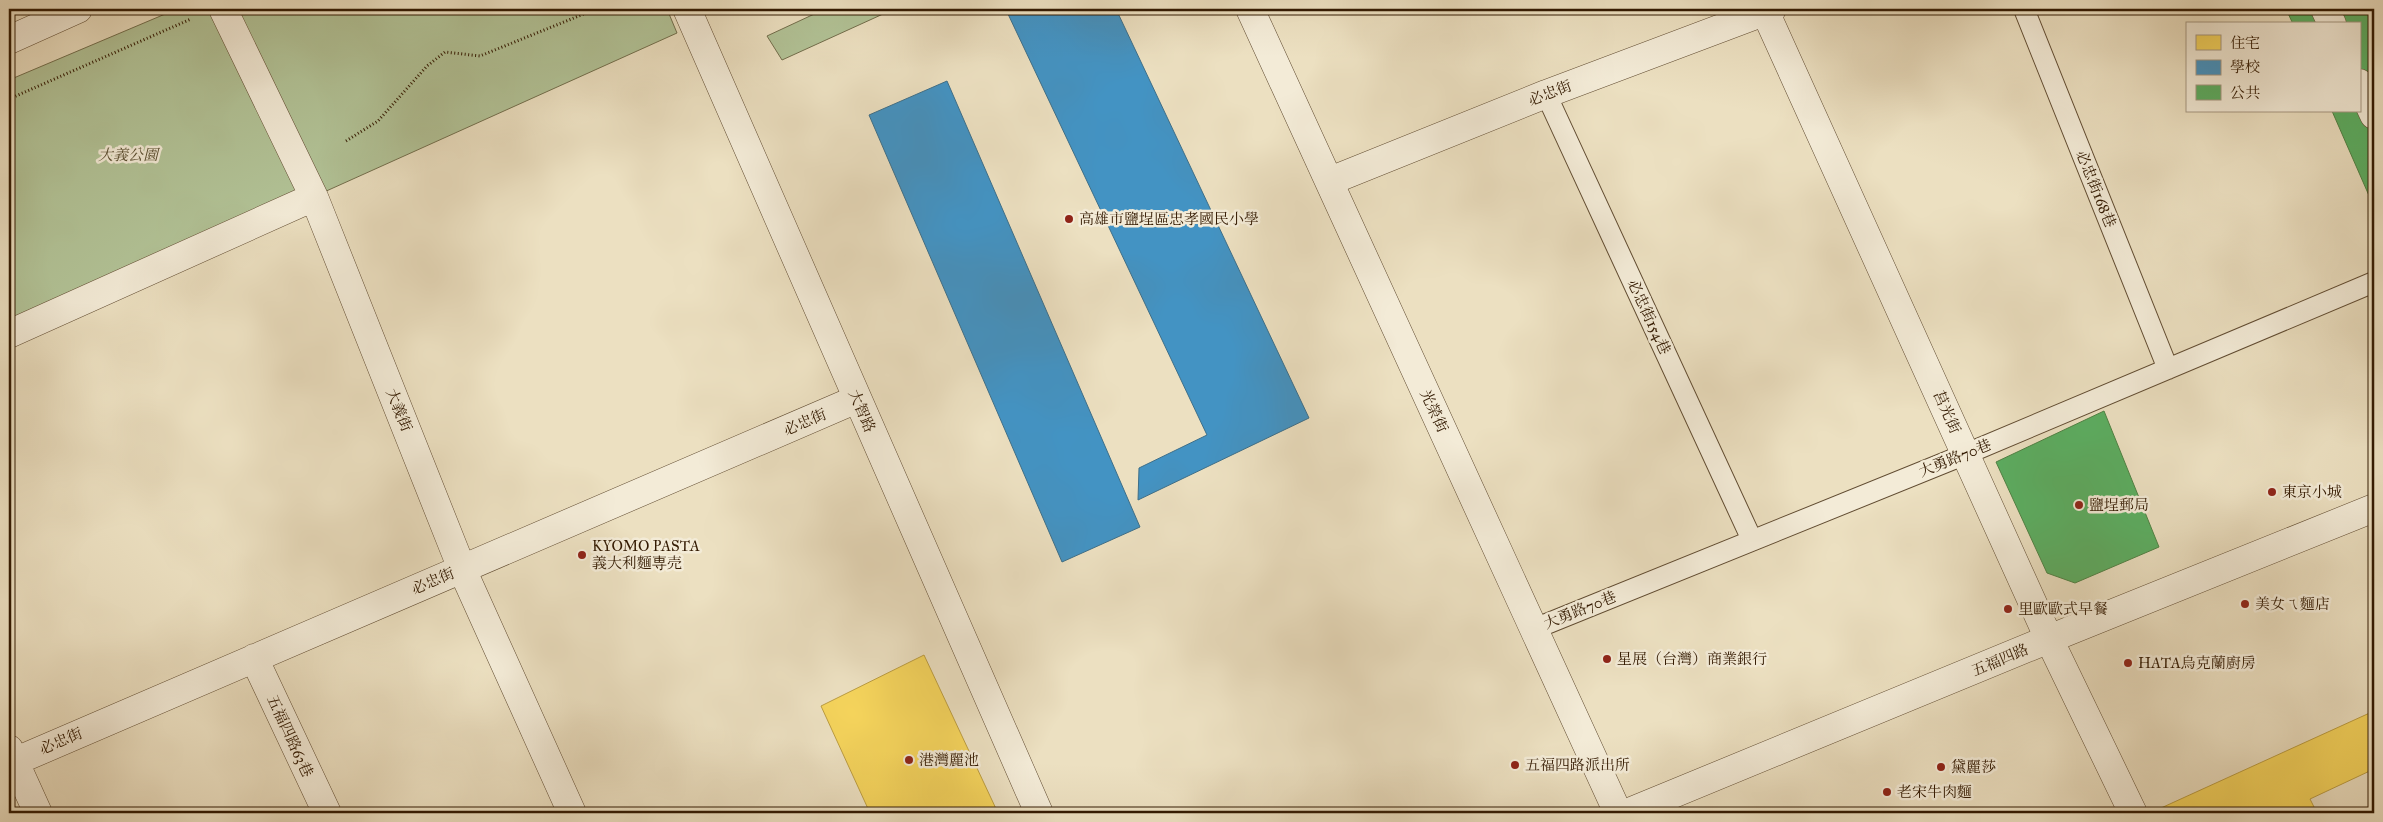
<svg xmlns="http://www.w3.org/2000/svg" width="2383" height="822" font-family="'IM FELL Great Primer','Noto Serif TC',serif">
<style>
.green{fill:#b2c397;stroke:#726e4c}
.homes{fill:#f6d55c;stroke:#bc9d41}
.schools{fill:#4393c3;stroke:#3e6f89}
.public{fill:#5aae61;stroke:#4e8244}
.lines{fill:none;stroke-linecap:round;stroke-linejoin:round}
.service-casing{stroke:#614c32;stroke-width:22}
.minor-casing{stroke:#614c32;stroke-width:29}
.tertiary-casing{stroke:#614c32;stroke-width:29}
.path{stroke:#331a02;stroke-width:3;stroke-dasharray:1 2.5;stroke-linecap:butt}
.service{stroke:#f3ebd7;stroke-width:20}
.minor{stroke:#f3ebd7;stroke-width:28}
.tertiary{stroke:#f3ebd7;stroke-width:28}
.poi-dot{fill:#8f2418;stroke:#f3ebd7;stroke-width:2}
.labels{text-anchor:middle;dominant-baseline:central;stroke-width:5;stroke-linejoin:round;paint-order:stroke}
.street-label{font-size:15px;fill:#331a02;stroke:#f3ebd7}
.park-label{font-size:15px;font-style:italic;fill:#594d2f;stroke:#f3ebd7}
.poi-label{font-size:15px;fill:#331a02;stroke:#f3ebd7;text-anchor:start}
</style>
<rect width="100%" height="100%" fill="#ece0c1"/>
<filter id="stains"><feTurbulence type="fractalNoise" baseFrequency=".004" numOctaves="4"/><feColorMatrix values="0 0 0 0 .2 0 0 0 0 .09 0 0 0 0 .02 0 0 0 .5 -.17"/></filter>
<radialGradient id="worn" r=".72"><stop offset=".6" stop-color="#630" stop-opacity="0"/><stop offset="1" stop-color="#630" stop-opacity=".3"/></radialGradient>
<path class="green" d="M177,9h490l10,24 -668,301v-254z
M825,9h69l-112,51 -15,-24z"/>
<path class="homes" d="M924,655l74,158h-128l-49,-107z
M2374,711v58l-64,30 7,14h-154l-2,-5z"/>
<path class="schools" d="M1019,9h97l193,409 -171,82 1,-32 68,-33 -199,-421z
M947,81l193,446 -78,35 -193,-447z"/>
<path class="public" d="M2286,9h88v198l-42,-96h27v-87h-66z
M2104,411l55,136 -84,36 -28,-10 -51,-111z"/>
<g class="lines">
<g class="service-casing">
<path id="service" d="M2024,9l144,360
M1546,94l206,446
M1534,629l432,-175 408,-172"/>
</g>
<g class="minor-casing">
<path id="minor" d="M223,9l91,188 148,372 110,244
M687,9l352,804
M1250,9l368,804
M1764,9l285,630 84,174
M2325,9l7,15
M9,40l69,-31
M2359,83l15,32
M1330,181l216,-87 226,-85
M9,334l305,-137
M254,658l73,155
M9,749l29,64
M9,764l848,-365"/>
</g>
<g class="tertiary-casing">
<path id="tertiary" d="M1627,813l422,-174 325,-131"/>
</g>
<path class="path" d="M9,99l182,-80
M346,141l32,-20 49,-55 18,-14 35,4 116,-47"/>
<use href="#service" class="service"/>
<use href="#minor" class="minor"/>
<use href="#tertiary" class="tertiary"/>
</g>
<g class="poi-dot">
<circle cx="1069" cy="219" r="5"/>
<circle cx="2272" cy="492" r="5"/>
<circle cx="2079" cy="505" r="5"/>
<circle cx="582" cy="555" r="5"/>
<circle cx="2245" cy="604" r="5"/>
<circle cx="2008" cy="609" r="5"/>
<circle cx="1607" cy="659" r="5"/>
<circle cx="2128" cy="663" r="5"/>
<circle cx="909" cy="760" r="5"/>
<circle cx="1515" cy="765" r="5"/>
<circle cx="1941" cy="767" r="5"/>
<circle cx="1887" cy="792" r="5"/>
</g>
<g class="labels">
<g class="street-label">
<text transform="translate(1550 93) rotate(-21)">必忠街</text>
<text transform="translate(2096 189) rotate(68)">必忠街168巷</text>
<text transform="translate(1649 317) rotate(65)">必忠街154巷</text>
<text transform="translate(399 410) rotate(68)">大義街</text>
<text transform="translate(862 411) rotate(67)">大智路</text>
<text transform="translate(1434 411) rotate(65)">光榮街</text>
<text transform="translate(1947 412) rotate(66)">莒光街</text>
<text transform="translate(805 422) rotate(-23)">必忠街</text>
<text transform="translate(1955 458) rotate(-22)">大勇路70巷</text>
<text transform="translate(433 581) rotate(-23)">必忠街</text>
<text transform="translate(1580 610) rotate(-22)">大勇路70巷</text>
<text transform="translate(2000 660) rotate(-23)">五福四路</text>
<text transform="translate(290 736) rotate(65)">五福四路63巷</text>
<text transform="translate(61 741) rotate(-23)">必忠街</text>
</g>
<g class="park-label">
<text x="128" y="155">大義公園</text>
</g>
<g class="poi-label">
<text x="1079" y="219">高雄市鹽埕區忠孝國民小學</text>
<text x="2282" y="492">東京小城</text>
<text x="2089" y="505">鹽埕郵局</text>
<text x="592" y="546">KYOMO PASTA<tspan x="592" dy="17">義大利麵専売</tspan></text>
<text x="2255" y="604">美女ㄟ麵店</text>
<text x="2018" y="609">里歐歐式早餐</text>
<text x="1617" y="659">星展（台灣）商業銀行</text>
<text x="2138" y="663">HATA烏克蘭廚房</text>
<text x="919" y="760">港灣麗池</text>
<text x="1525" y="765">五福四路派出所</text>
<text x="1951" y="767">黛麗莎</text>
<text x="1897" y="792">老宋牛肉麵</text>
</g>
</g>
<rect width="2383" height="822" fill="none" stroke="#ece0c1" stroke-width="30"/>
<rect x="10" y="10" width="2363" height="802" fill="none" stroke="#331a02" stroke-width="2.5"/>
<rect x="15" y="15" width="2353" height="792" fill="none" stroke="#331a02"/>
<rect x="2186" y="22" width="175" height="90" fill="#f3ebd7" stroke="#a69782"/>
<rect x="2196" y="35" width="25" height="15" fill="#f6d55c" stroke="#a69782"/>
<text x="2230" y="48" font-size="15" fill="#331a02">住宅</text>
<rect x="2196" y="60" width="25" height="15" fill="#4393c3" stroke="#a69782"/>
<text x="2230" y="72" font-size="15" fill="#331a02">學校</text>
<rect x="2196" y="85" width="25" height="15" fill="#5aae61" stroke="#a69782"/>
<text x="2230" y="98" font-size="15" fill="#331a02">公共</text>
<rect width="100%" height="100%" filter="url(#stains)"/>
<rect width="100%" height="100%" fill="url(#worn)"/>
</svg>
